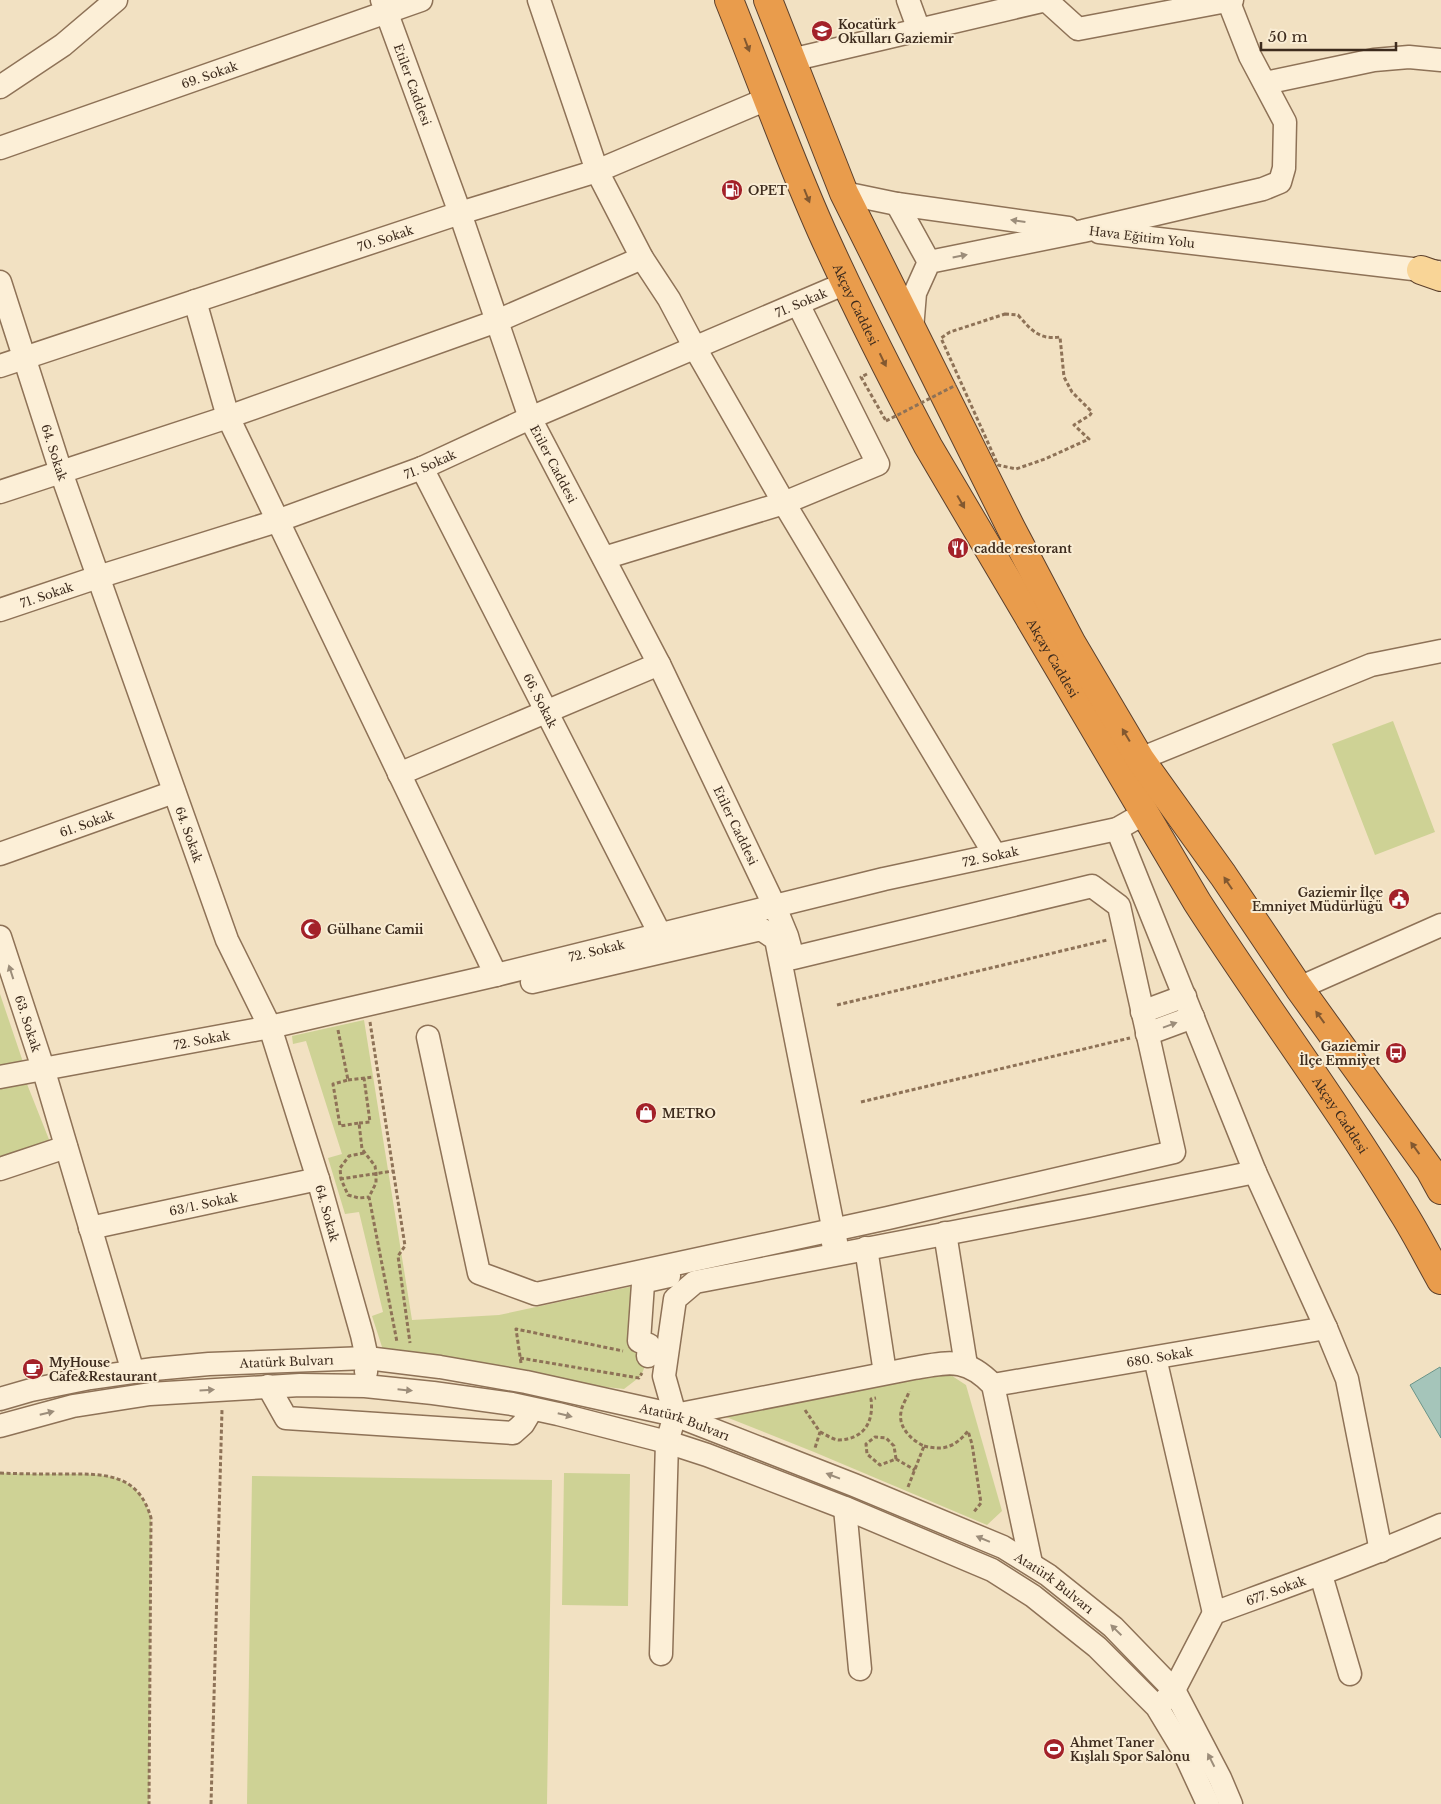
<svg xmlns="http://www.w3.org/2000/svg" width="1441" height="1804" font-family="'Libre Baskerville',serif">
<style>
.green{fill:#ced295}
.water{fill:#a5c5ba;stroke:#6b9488}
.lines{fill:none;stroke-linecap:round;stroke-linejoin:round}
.minor-casing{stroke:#8e7257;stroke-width:25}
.major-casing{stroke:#5c402c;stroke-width:30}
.highway-casing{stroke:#5c402c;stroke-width:30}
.path{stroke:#8e7257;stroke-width:3;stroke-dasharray:4 2.5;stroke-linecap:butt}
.minor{stroke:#fcefd7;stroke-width:22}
.major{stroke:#f9d597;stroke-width:28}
.highway{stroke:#e99c4c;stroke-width:28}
.path-bridge{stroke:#8e7257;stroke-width:3;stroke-dasharray:4 2.5;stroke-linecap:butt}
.oneway{fill:#825830}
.oneway2{fill:#9c8d7a}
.labels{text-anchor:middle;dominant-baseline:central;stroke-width:4;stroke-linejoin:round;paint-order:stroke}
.poi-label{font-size:12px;font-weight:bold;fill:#3d2b1d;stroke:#f9ecd3;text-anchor:start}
.street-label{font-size:12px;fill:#3d2b1d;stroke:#f9ecd3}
</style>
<rect width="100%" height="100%" fill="#f2e1c2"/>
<path class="green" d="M1393,721l42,111 -60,23 -43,-111z
M0,994l23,68 -23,3z
M364,1020l48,300 87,-5 144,-31 4,77 -6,15 -17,13 -18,-2 -223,-37 -11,-34 11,-4 -24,-100 -14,2 -17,-56 14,-4 -36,-113 -13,3 -1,-8z
M25,1079l25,63 -50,14v-71z
M946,1372l20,13 36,126 -15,14 -173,-73 -93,-37z
M0,1473c21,1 42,1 63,1 40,0 75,-2 88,44l-2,286h-149z
M564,1473l66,1 -2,132 -66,-1z
M252,1476l300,4 -5,324h-300z"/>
<path class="water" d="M1440,1367l1,2v69l-31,-53z"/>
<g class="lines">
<g class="minor-casing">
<g id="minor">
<path id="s1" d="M382,0l78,213 70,205 129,246 116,243 12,29 6,22 299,-72 27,20 55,246 -286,66 -352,76 -57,-21 -51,-236"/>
<path d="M539,0l58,171 45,87 27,41 26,49 89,155 211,352"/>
<path d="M908,0l11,30"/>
<path d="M791,60l255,-60 32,29 154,-29"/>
<path d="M1265,83l109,-23 35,-3 32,3"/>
<path d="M0,87l63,-42 53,-45"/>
<path id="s2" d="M0,148l421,-148"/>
<path d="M844,193l53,11 171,24"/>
<path d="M897,204l32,58"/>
<path d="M1099,232l339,40"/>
<path id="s3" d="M0,282l61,190 166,468 43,87 48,152 44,156 5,23 -1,14"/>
<path d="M195,301l33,116 268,558"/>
<path d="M912,329l3,-36 14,-31 154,-31 180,-42 17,-7 4,-14 1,-46 -35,-66 -22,-56"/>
<path id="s4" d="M0,366l460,-153 137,-42 170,-72"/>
<path id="s5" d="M422,468l238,466"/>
<path d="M0,492l228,-75 269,-96 145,-63"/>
<path d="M604,558l180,-55 94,-39 -80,-160"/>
<path id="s6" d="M0,610l98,-33 179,-56 145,-53 108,-50 316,-135"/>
<path d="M1140,759l231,-94 70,-14"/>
<path d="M399,774l260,-110"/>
<path d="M1117,829l138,343 71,156 21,51 34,172"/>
<path id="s7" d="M0,854l174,-62"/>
<path id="s8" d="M0,937l43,131 90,304"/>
<path d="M532,982l229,-53 15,10 60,303 -3,1"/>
<path d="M1299,988l142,-63"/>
<path d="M1142,1012l43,-16"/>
<path d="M1147,1034l46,-17"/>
<path id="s9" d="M0,1077l270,-50 226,-52 388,-96 233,-50 28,-16"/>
<path d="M0,1169l66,-22"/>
<path id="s10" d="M90,1228l228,-49"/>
<path d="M945,1233l21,132"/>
<path d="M866,1248l19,125"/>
<path d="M648,1356l1,-11 -10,-4 4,-57 8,-4 18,-4"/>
<path d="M1155,1358l59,255"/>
<path id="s11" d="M993,1385l333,-57"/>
<path d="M268,1386l18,32 227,15 10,-9 9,-15"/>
<path id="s12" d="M0,1399l31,-9 59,-12 64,-9 55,-5 158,-6 73,9 86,15 149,33 179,70 149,62 45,28 65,52 61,63 46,88 11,26"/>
<path d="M675,1415l239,-47c36,-6 52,-11 79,17l38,178"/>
<path d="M0,1426l73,-20 77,-12 150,-9 65,1 68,7 79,11 46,10 109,28 40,13 138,53 147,62 41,26 64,51 60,60 26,43 25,54"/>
<path d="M845,1508l15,161"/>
<path d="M1321,1575l29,99"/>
<path d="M661,1654l6,-212 8,-27 -11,-39 11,-77 20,-17 394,-76 166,-34"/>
<path id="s13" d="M1165,1700l9,-10 40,-77c76,-28 152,-55 227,-88"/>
</g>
</g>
<g class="major-casing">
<path id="major" d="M1421,270l20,7"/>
</g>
<g class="highway-casing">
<g id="highway">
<path id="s14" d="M729,0c31,77 59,156 93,232 33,73 69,144 106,214l269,456c67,104 141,203 205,309 14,22 26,46 39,69"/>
<path d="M768,0l76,193 167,335 61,116 68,115 83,116 76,113 131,182 11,20"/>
</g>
</g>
<path class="path" d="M1005,314l13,1c13,15 21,25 42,22l4,40 8,15 20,20 -2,3 -16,10 15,14 -44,20 -29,10 -18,-4 -57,-127 9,-6z
M867,374l-6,3 25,44
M837,1005l270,-65
M370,1022l35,224 -7,10 12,87
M338,1030l10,50 -15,4 7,42 19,-3 3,26 13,17 1,7v10l-7,14 28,145
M348,1080l25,-3
M861,1102l269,-64
M359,1123l11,-1 -6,-44
M364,1153l-15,3 -9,12 1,11 7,16 11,3 10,-1
M340,1179l53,-8
M520,1358l119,20 3,-5
M521,1363l-5,-34 107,22
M805,1410l15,22 -5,16
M820,1432c5,2 13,8 19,8 25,-1 35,-18 32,-41l5,-1
M924,1446c20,5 31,1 44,-15l4,13 9,59 -8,10
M896,1459l-2,-13 -8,-8 -11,-1 -9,7 1,10 13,11 16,-6 19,11
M0,1473c21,1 42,1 63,1 40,0 75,-2 88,44l-2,286
M908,1487l16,-41c-13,-6 -26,-19 -23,-34 1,-8 8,-17 8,-21
M211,1804l11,-394"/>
<use href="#minor" class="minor"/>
<use href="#major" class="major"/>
<use href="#highway" class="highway"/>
<path class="path-bridge" d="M886,421l70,-36"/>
</g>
<defs><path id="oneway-solid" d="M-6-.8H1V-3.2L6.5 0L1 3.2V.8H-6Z" transform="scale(1.25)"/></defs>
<g class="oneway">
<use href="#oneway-solid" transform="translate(747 45) rotate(69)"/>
<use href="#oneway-solid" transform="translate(807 196) rotate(68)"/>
<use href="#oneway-solid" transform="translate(883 360) rotate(64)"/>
<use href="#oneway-solid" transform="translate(961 502) rotate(60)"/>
<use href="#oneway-solid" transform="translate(1126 735) rotate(-121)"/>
<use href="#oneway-solid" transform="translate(1228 883) rotate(-124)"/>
<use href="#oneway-solid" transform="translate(1320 1017) rotate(-126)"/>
<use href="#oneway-solid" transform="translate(1415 1148) rotate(-126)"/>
</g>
<g class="oneway2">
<use href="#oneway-solid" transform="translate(1018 221) rotate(-172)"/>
<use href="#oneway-solid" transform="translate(960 256) rotate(-11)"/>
<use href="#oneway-solid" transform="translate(11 972) rotate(-108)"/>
<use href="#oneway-solid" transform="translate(1170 1025) rotate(-20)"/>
<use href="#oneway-solid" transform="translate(207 1390) rotate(-4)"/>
<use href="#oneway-solid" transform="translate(405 1390) rotate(6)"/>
<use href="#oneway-solid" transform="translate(47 1413) rotate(-14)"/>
<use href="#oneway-solid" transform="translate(565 1415) rotate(14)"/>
<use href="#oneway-solid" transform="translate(833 1476) rotate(-159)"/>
<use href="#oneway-solid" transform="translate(983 1539) rotate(-157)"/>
<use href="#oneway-solid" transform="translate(1116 1630) rotate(-136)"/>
<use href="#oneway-solid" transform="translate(1211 1760) rotate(-117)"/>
</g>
<defs>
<g id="school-disc" transform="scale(1.125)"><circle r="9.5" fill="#a32129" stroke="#f9ecd3"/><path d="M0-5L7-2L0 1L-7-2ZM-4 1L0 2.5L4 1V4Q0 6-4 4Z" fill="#fff"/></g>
<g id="fuel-disc" transform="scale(1.125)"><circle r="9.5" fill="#a32129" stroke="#f9ecd3"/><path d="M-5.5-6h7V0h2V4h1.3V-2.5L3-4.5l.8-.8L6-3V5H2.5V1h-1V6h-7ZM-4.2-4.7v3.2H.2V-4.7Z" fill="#fff"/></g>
<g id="restaurant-disc" transform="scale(1.125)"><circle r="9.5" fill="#a32129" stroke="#f9ecd3"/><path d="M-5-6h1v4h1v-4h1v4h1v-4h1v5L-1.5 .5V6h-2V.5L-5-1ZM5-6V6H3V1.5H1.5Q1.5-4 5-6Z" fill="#fff"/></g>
<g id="civic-disc" transform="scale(1.125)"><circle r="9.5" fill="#a32129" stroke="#f9ecd3"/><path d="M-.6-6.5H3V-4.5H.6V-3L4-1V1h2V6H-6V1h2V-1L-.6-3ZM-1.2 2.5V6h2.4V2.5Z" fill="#fff"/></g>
<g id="mosque-disc" transform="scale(1.125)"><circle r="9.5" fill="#a32129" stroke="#f9ecd3"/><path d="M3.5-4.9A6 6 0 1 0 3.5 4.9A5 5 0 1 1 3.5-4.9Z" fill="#fff"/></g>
<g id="bus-disc" transform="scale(1.125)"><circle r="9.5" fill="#a32129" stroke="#f9ecd3"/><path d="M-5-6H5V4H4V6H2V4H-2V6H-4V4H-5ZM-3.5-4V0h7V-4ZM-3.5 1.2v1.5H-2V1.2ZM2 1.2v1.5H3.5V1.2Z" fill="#fff"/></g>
<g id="shop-disc" transform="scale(1.125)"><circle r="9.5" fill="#a32129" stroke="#f9ecd3"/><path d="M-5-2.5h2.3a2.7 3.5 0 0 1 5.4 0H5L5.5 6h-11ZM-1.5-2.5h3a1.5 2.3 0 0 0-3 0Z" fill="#fff"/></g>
<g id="cafe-disc" transform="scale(1.125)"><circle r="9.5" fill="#a32129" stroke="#f9ecd3"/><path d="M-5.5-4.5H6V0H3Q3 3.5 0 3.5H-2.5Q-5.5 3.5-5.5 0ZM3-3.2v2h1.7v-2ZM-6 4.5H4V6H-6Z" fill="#fff"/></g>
<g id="stadium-disc" transform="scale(1.125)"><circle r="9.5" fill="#a32129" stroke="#f9ecd3"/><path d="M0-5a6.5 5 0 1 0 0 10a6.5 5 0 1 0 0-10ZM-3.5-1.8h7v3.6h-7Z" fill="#fff"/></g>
</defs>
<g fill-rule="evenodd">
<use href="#school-disc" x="822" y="31"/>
<use href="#fuel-disc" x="732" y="190"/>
<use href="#restaurant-disc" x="958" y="548"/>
<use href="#civic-disc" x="1399" y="899"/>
<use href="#mosque-disc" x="311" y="929"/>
<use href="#bus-disc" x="1396" y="1053"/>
<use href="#shop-disc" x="646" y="1113"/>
<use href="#cafe-disc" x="33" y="1369"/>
<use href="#stadium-disc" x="1054" y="1749"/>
</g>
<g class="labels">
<g class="poi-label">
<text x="838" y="24">Kocatürk<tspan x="838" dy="14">Okulları Gaziemir</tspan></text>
<text x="748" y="190">OPET</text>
<text x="974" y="548">cadde restorant</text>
<text x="1383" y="892" text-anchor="end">Gaziemir İlçe<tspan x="1383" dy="14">Emniyet Müdürlüğü</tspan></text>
<text x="327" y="929">Gülhane Camii</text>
<text x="1380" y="1046" text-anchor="end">Gaziemir<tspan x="1380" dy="14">İlçe Emniyet</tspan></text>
<text x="662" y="1113">METRO</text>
<text x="49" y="1362">MyHouse<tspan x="49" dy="14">Cafe&amp;Restaurant</tspan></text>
<text x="1070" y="1742">Ahmet Taner<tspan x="1070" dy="14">Kışlalı Spor Salonu</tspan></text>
</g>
<g class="street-label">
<text stroke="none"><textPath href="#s2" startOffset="222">69. Sokak</textPath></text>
<text stroke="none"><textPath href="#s1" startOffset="90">Etiler Caddesi</textPath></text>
<text transform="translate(1142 237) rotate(7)">Hava Eğitim Yolu</text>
<text stroke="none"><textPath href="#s4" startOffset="406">70. Sokak</textPath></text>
<text stroke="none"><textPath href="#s6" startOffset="859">71. Sokak</textPath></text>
<text stroke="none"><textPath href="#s14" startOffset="330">Akçay Caddesi</textPath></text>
<text stroke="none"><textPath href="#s3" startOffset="179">64. Sokak</textPath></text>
<text stroke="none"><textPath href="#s6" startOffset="454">71. Sokak</textPath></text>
<text stroke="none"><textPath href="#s1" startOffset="495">Etiler Caddesi</textPath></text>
<text stroke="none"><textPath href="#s6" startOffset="49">71. Sokak</textPath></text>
<text stroke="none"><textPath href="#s14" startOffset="735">Akçay Caddesi</textPath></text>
<text stroke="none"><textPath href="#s5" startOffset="261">66. Sokak</textPath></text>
<text stroke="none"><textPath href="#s7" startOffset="92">61. Sokak</textPath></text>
<text stroke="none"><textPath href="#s1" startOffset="900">Etiler Caddesi</textPath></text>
<text stroke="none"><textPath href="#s3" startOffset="584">64. Sokak</textPath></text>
<text stroke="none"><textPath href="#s9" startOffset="1015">72. Sokak</textPath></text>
<text stroke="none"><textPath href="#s9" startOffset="610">72. Sokak</textPath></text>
<text stroke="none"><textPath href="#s8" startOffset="91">63. Sokak</textPath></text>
<text stroke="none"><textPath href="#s9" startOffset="205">72. Sokak</textPath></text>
<text stroke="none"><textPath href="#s14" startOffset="1275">Akçay Caddesi</textPath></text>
<text stroke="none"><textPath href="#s10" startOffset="116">63/1. Sokak</textPath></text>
<text stroke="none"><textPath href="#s3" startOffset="988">64. Sokak</textPath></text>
<text stroke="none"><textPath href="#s11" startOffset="169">680. Sokak</textPath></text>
<text stroke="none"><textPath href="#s12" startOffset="290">Atatürk Bulvarı</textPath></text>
<text stroke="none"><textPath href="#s12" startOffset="695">Atatürk Bulvarı</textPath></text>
<text stroke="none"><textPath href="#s12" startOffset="1100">Atatürk Bulvarı</textPath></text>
<text stroke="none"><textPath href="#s13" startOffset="166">677. Sokak</textPath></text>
</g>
</g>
<path d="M1261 42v8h135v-8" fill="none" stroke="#3d2b1d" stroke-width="2.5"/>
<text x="1268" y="42" font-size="15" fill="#3d2b1d" stroke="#f9ecd3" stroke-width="4" paint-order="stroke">50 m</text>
</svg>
